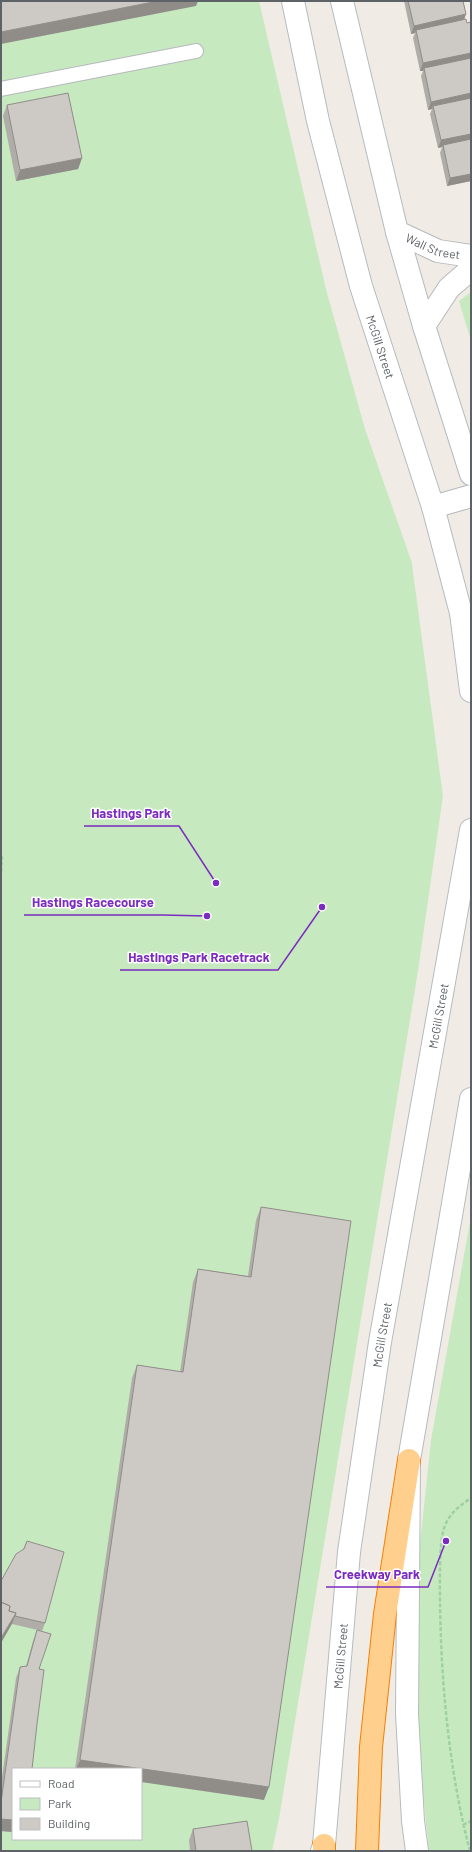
<svg xmlns="http://www.w3.org/2000/svg" width="472" height="1852" font-family="Barlow,sans-serif">
<style>
.green{fill:#c7e9c0;fill-rule:evenodd}
.lines{fill:none;stroke-linecap:round;stroke-linejoin:round}
.lane-casing{stroke:#b5b9bc;stroke-width:16}
.street-casing{stroke:#b5b9bc;stroke-width:24}
.secondary-casing{stroke:#b6bbbf;stroke-width:24}
.highway-casing{stroke:#f57f00;stroke-width:24}
.path{stroke:#9dd1a3;stroke-width:2.5;stroke-dasharray:4 2;stroke-linecap:butt}
.lane{stroke:#fff;stroke-width:14}
.street{stroke:#fff;stroke-width:22}
.secondary{stroke:#fff;stroke-width:22}
.highway{stroke:#ffcf8d;stroke-width:22}
.wall{fill:#b0ada9}
.shaded-wall{fill:#908d89}
.building{fill:#cdc9c4;stroke:#908d89}
.labels{text-anchor:middle;dominant-baseline:central;stroke-width:3;stroke-linejoin:round;paint-order:stroke}
.street-label{font-size:12px;fill:#5d6266;stroke:#fff}
.leader{fill:none;stroke:#7b2cbf;stroke-width:1.5}
.callout-dot{fill:#7b2cbf;stroke:#fff;stroke-width:1.5}
.callout-label{font-size:13px;text-anchor:middle;font-weight:bold;fill:#7b2cbf;stroke:#fff;stroke-width:3;stroke-linejoin:round;paint-order:stroke}
</style>
<rect width="100%" height="100%" fill="#f0ece5"/>
<path class="green" d="M1,1h258l67,288 39,140 47,134 1,9 30,224 -25,175 -139,848 -7,32h-271zM13,1769h128v70h-128z
M471,292v49l-12,-40z
M471,1216v635h-42l-14,-134 1,-135 15,-142z"/>
<g class="lines">
<g class="lane-casing">
<path id="lane" d="M1,89l195,-38"/>
</g>
<g class="street-casing">
<g id="street">
<path id="s1" d="M397,232l41,19 33,5"/>
<path d="M424,326l25,-38 22,-19"/>
<path d="M433,507l38,-11"/>
</g>
</g>
<g class="secondary-casing">
<g id="secondary">
<path id="s2" d="M293,1l25,120 43,165 72,221 28,106 10,78"/>
<path d="M342,1l55,231 27,94 47,148"/>
<path id="s3" d="M322,1851l2,-6 25,-293 31,-210 91,-512"/>
<path d="M417,1851l-4,-30 -6,-107 2,-254 62,-361"/>
</g>
</g>
<g class="highway-casing">
<path id="highway" d="M324,1851v-6
M367,1851l4,-104 14,-133 24,-154"/>
</g>
<path class="path" d="M1,856l1,2 -1,14
M463,1825l8,-4
M470,1851c-21,-79 -29,-168 -30,-250 0,-19 -1,-51 3,-69 4,-17 15,-25 28,-34"/>
<use href="#lane" class="lane"/>
<use href="#street" class="street"/>
<use href="#secondary" class="secondary"/>
<use href="#highway" class="highway"/>
</g>
<path class="wall" d="M404,1h59l3,13 -2,6 7,161 -24,5 -7,-33 2,-6 -4,1 -8,-34 2,-5 -4,1 -7,-34 2,-5h-3l-7,-33 2,-5 -4,1z
M7,105l75,53 -4,11 -62,12 -13,-65z
M261,1207l3,593 -123,-31h-66l57,-391 5,-13 43,7 13,-90 5,-13 50,7 8,-56z
M27,1541l18,82 -3,8 -30,-7 11,-75z
M37,1630l2,39 -26,100v63l-12,-1v-47l15,-106 4,-11 6,-1 7,-25z
M193,1829l59,22h-62l-1,-11z"/>
<path class="shaded-wall" d="M158,1h40l-2,5 -195,38v-12z
M466,14l-3,8 -47,8 -1,3 -4,1 3,-8z
M471,53v6l-47,9 -1,3h-3l3,-8z
M471,93v8l-38,5 -1,3 -4,1 3,-8z
M471,134v7l-28,4 -1,2 -4,1 3,-8z
M82,158l-4,11 -62,12 4,-11z
M471,174v7l-24,5 3,-8z
M16,1613l-4,11 -11,19v-5z
M80,1760l189,27 -5,13 -123,-18v-13h-65z
M1,1819l12,1v12l-12,-1z"/>
<path class="building" d="M1,1h157l-157,31z
M408,1h55l3,13 -52,12z
M466,19l1,4 4,-1v31l-48,10 -7,-33z
M471,58v35l-40,9 -7,-34z
M68,93l14,65 -62,12 -13,-65z
M471,98v36l-30,6 -8,-34z
M471,139v35l-21,4 -7,-33z
M261,1207l90,14 -82,566 -189,-27 57,-395 46,7 15,-103 53,8z
M27,1541l37,11 -19,71 -30,-7 1,-3 -7,-2 1,-5 -9,-4v-21l15,-27 8,-5z
M1,1602l9,4 -1,5 7,2 -15,25z
M37,1630l14,4 -12,35 5,1 -7,54 -5,45h-19v51l-12,-1v-17l19,-135 7,-1z
M247,1821l5,30h-56l-3,-22z"/>
<g class="labels">
<g class="street-label">
<text stroke="none"><textPath href="#s1" startOffset="39">Wall Street</textPath></text>
<text stroke="none"><textPath href="#s2" startOffset="357">McGill Street</textPath></text>
<text stroke="none"><textPath href="#s3" startOffset="844">McGill Street</textPath></text>
<text stroke="none"><textPath href="#s3" startOffset="520">McGill Street</textPath></text>
<text stroke="none"><textPath href="#s3" startOffset="196">McGill Street</textPath></text>
</g>
</g>
<path class="leader" d="M216 883L179 826H84M207 916L162 915H24M322 907L278 970H120M446 1541L428 1587H326"/>
<g class="callout-dot">
<circle cx="216" cy="883" r="4"/>
<circle cx="207" cy="916" r="4"/>
<circle cx="322" cy="907" r="4"/>
<circle cx="446" cy="1541" r="4"/>
</g>
<g class="callout-label">
<text x="131" y="818">Hastings Park</text>
<text x="93" y="907">Hastings Racecourse</text>
<text x="199" y="962">Hastings Park Racetrack</text>
<text x="377" y="1579">Creekway Park</text>
</g>
<rect width="472" height="1852" fill="none" stroke="#5d6266" stroke-width="4"/>
<rect x="12" y="1768" width="130" height="72" fill="#ffffff" stroke="#bec0c2"/>
<rect x="20" y="1781" width="20" height="6" fill="#ffffff" stroke="#bec0c2"/>
<text x="48" y="1788" font-size="12" fill="#5d6266">Road</text>
<rect x="20" y="1798" width="20" height="12" fill="#c7e9c0" stroke="#bec0c2"/>
<text x="48" y="1808" font-size="12" fill="#5d6266">Park</text>
<rect x="20" y="1818" width="20" height="12" fill="#cdc9c4" stroke="#bec0c2"/>
<text x="48" y="1828" font-size="12" fill="#5d6266">Building</text>
</svg>
